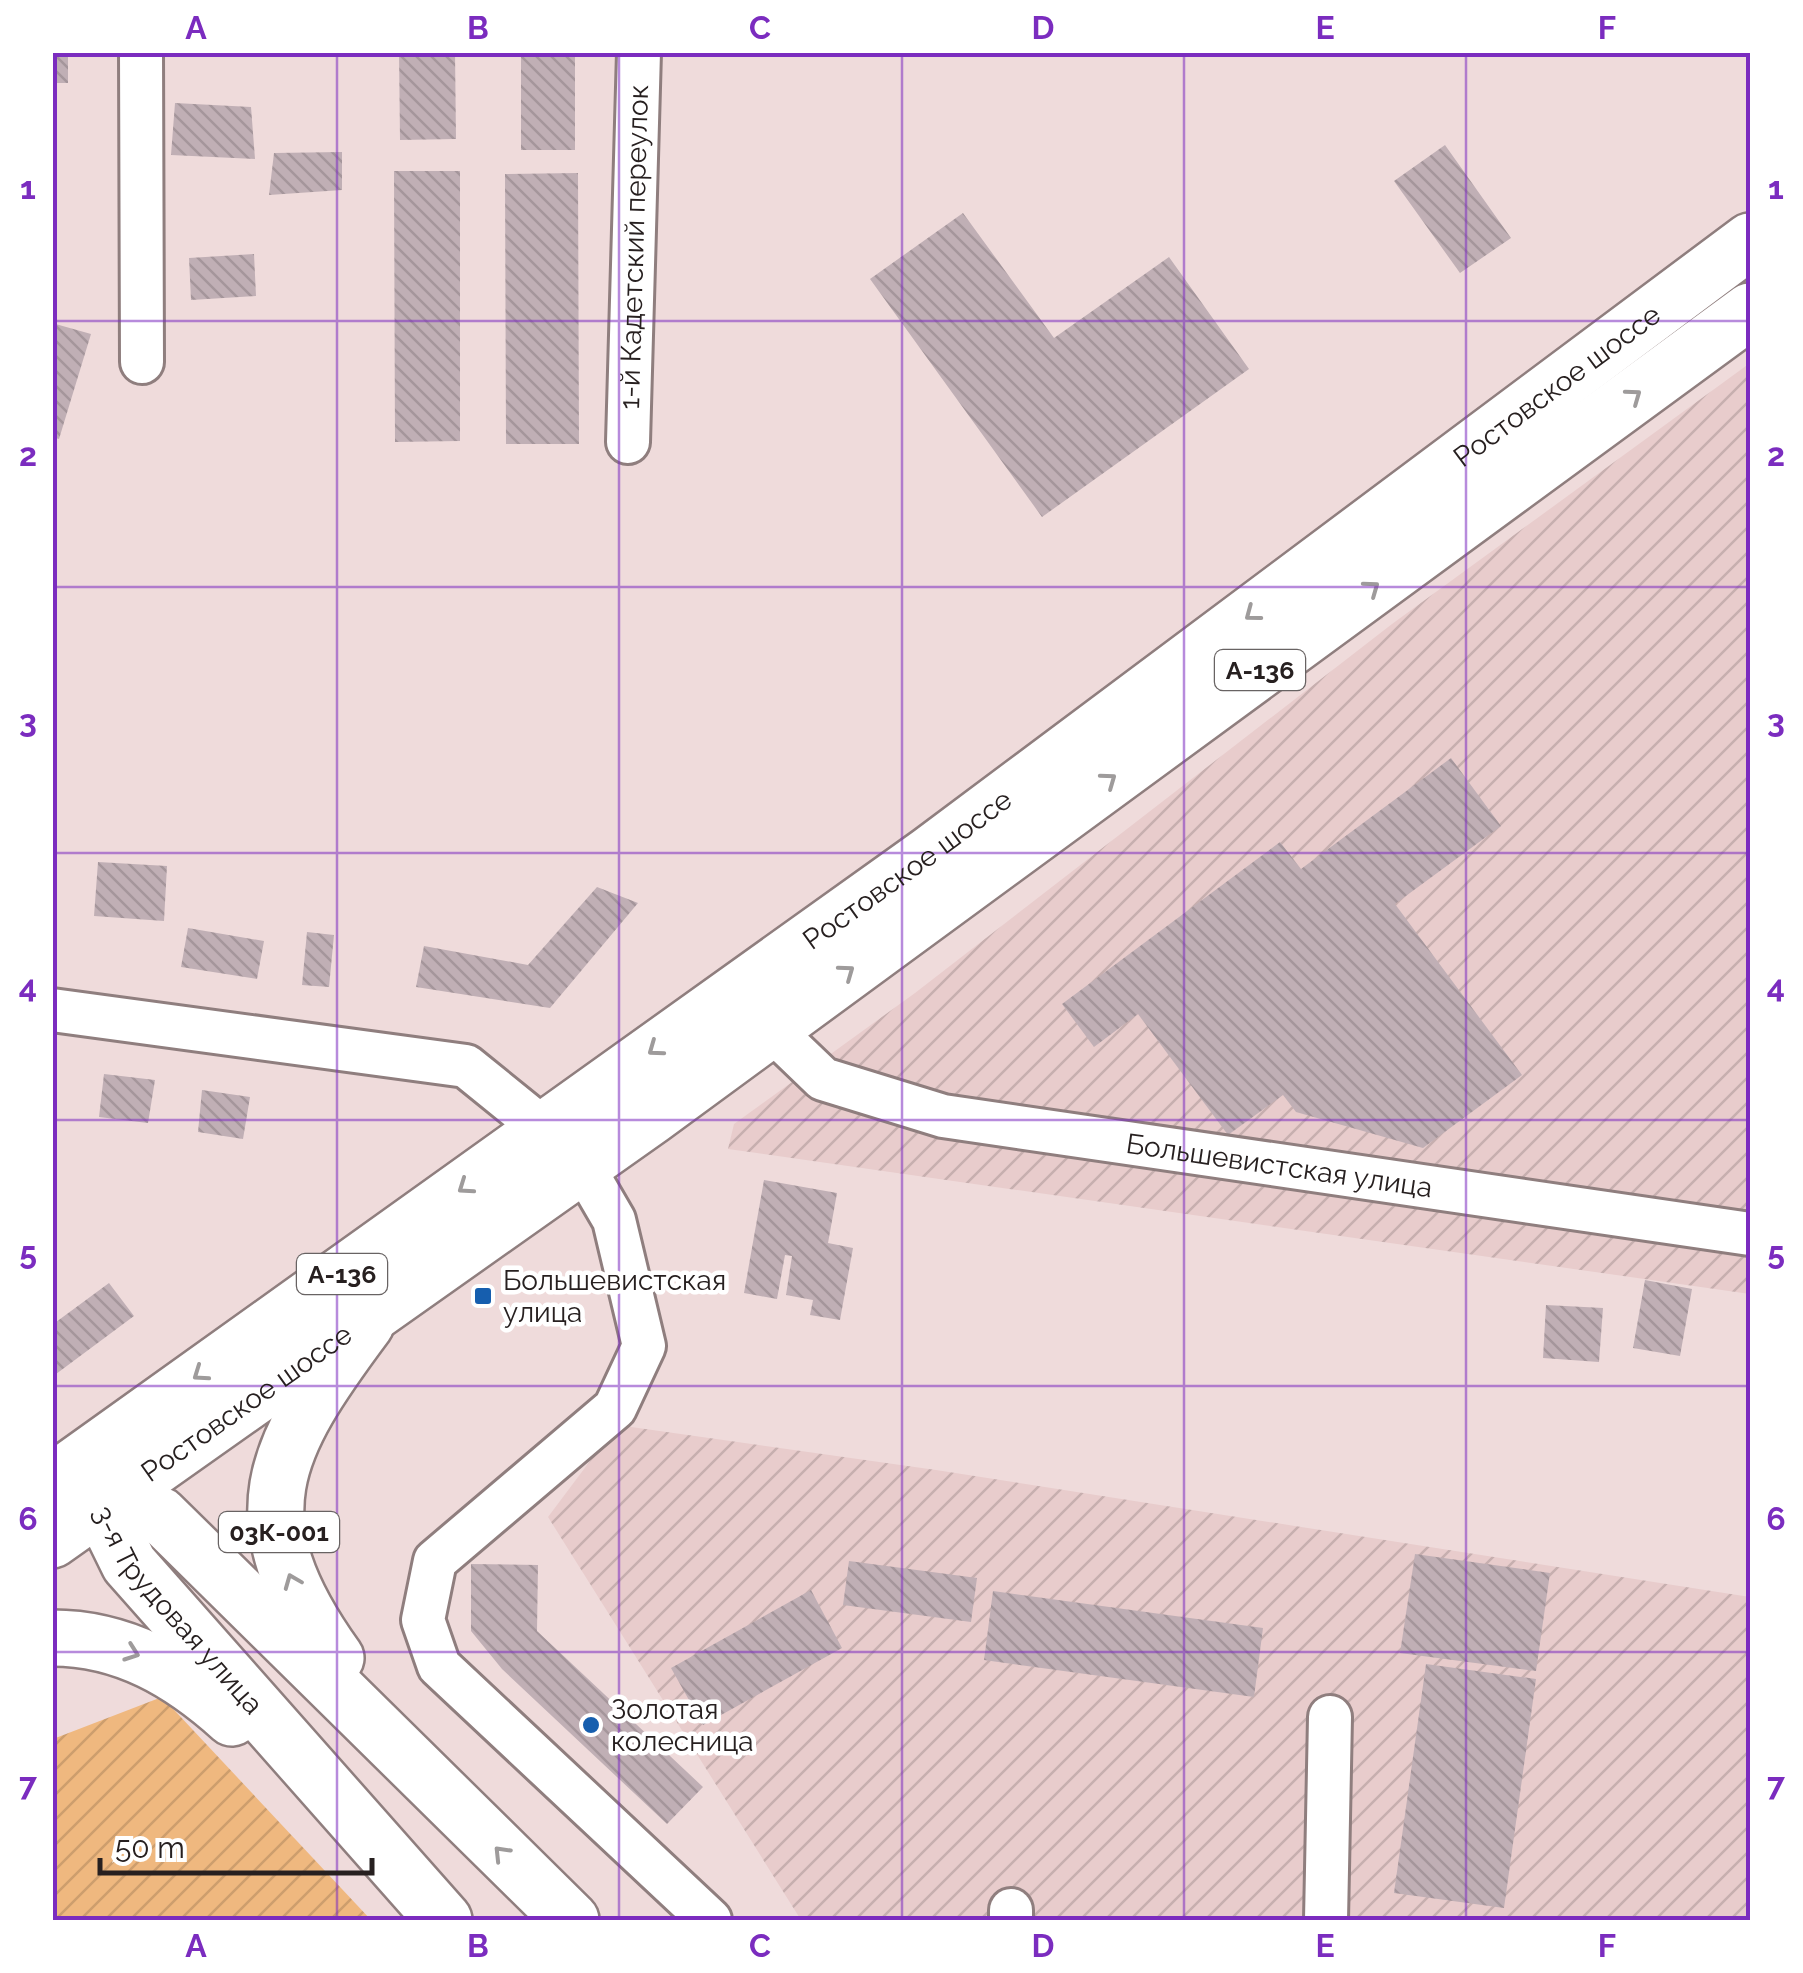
<svg xmlns="http://www.w3.org/2000/svg" width="1803" height="1973" font-family="Raleway,sans-serif">
<style>
.industrial{fill:url(#industrial-furrows)}
.garden{fill:url(#garden-furrows)}
.building{fill:url(#building-back-hatch)}
.lines{fill:none;stroke-linecap:round;stroke-linejoin:round}
.minor-casing{stroke:#8f7e7e;stroke-width:48}
.major-casing{stroke:#8f7e7e;stroke-width:60}
.highway-casing{stroke:#8f7e7e;stroke-width:60}
.minor{stroke:#fff;stroke-width:42}
.major{stroke:#fff;stroke-width:55}
.highway{stroke:#fff;stroke-width:55}
.oneway{stroke:#9e9b9b}
.grid{fill:none;stroke:#7b2cbf;stroke-width:2.5;stroke-opacity:0.55}
.poi-dot{fill:#165eae;stroke:#fff;stroke-width:4}
.labels{text-anchor:middle;dominant-baseline:central;stroke-width:9;stroke-linejoin:round;paint-order:stroke}
.shield{fill:#fff;stroke:#686363;stroke-width:2.5}
.shield-label{font-size:25px;font-weight:bold;fill:#272020}
.street-label{font-size:28px;fill:#272020;stroke:#fff}
.poi-label{font-size:28px;fill:#272020;stroke:#fff;text-anchor:start}
.neatline{fill:none;stroke:#7b2cbf;stroke-width:4}
.grid-label{font-size:32px;text-anchor:middle;font-weight:bold;fill:#7b2cbf}
</style>
<defs>
<pattern id="industrial-furrows" width="10" height="10" patternUnits="userSpaceOnUse" patternTransform="scale(2.5)"><rect width="10" height="10" fill="#e8cccc"/><path d="M-1 1l2-2M0 10L10 0M9 11l2-2" fill="none" stroke="#c7afaf"/></pattern>
<pattern id="garden-furrows" width="10" height="10" patternUnits="userSpaceOnUse" patternTransform="scale(2.5)"><rect width="10" height="10" fill="#efb87f"/><path d="M-1 1l2-2M0 10L10 0M9 11l2-2" fill="none" stroke="#cd9e6d"/></pattern>
<pattern id="building-back-hatch" width="6" height="6" patternUnits="userSpaceOnUse" patternTransform="scale(2.5)"><rect width="6" height="6" fill="#c0afb5"/><path d="M-1 5l2 2M0 0l6 6M5-1l2 2" fill="none" stroke="#a5969b"/></pattern>
</defs>
<rect width="100%" height="100%" fill="#efdbdb"/>
<path class="industrial" d="M1750,363v931l-1022,-145 6,-25 181,-131 477,-369z
M617,1425l319,45 814,127v323h-949l-253,-403z"/>
<path class="garden" d="M162,1697l209,223h-318v-181z"/>
<path class="building" d="M52,52h16v31h-16z
M399,52h56l1,87 -56,1z
M521,52h54v98h-54z
M175,103l76,4 4,52 -84,-4z
M1445,145l66,93 -51,35 -66,-92z
M342,152v38l-73,5 5,-42z
M394,171h66v270l-65,1z
M578,173l1,271h-73l-1,-270z
M963,213l91,125 115,-81 80,112 -207,148 -172,-238z
M254,254l2,42 -65,4 -2,-42z
M52,323l39,11 -32,105 -7,-2z
M1451,758l50,68 -106,78 127,171 -99,73 -127,-36 -13,-17 -55,40 -90,-121 -44,33 -32,-43 218,-162 21,27z
M98,862l69,4 -3,55 -70,-5z
M597,887l41,16 -88,105 -134,-21 8,-41 104,19z
M188,928l76,13 -7,38 -76,-12z
M307,932l27,3 -5,52 -27,-2z
M104,1074l51,6 -7,43 -49,-6z
M202,1090l48,7 -7,42 -45,-7z
M764,1180l73,13 -9,50 25,5 -13,72 -30,-5 3,-15 -27,-5 6,-39 -7,-1 -8,44 -33,-6z
M1645,1280l47,9 -12,67 -47,-8z
M109,1283l25,33 -82,61v-52z
M1546,1305l57,3 -4,54 -56,-4z
M1415,1554l135,19 -14,98 -136,-18z
M849,1561l128,17 -6,44 -128,-17z
M471,1564l67,1 -1,66 166,156 -36,37 -165,-155 -31,-38z
M811,1590l31,58 -139,77 -32,-57z
M993,1591l270,37 -9,69 -270,-37z
M1426,1664l110,15 -32,229 -110,-15z"/>
<g class="lines">
<g class="minor-casing">
<g id="minor">
<path d="M141,52l1,310"/>
<path id="s1" d="M628,442l11,-390"/>
<path id="s2" d="M749,1008l74,71 120,37 807,118"/>
<path d="M52,1010l414,56 79,64"/>
<path d="M582,1165l32,55 30,126 -29,62 -180,153 -12,59 16,46 271,254"/>
<path d="M1011,1920v-10"/>
<path d="M1326,1920l4,-203"/>
</g>
</g>
<g class="major-casing">
<g id="major">
<path id="s3" d="M106,1477l-6,28 29,59 315,356"/>
<path d="M70,1506l69,1 21,8 411,405"/>
<path d="M52,1638c72,0 129,34 180,80"/>
<path d="M336,1658c-101,-141 -64,-208 30,-334"/>
</g>
</g>
<g class="highway-casing">
<g id="highway">
<path id="s4" d="M52,1482l878,-628 820,-613"/>
<path id="s5" d="M52,1540l600,-424 1098,-805"/>
</g>
</g>
<use href="#minor" class="minor"/>
<use href="#major" class="major"/>
<use href="#highway" class="highway"/>
</g>
<defs><path id="oneway-chevron" d="M-2-3.5L2.5 0L-2 3.5" fill="none" stroke-width="1.6" stroke-linecap="round" stroke-linejoin="round" transform="scale(2.5)"/></defs>
<g class="oneway">
<use href="#oneway-chevron" transform="translate(1634 396) rotate(-36)"/>
<use href="#oneway-chevron" transform="translate(1372 588) rotate(-36)"/>
<use href="#oneway-chevron" transform="translate(1252 614) rotate(143)"/>
<use href="#oneway-chevron" transform="translate(1109 780) rotate(-36)"/>
<use href="#oneway-chevron" transform="translate(847 972) rotate(-36)"/>
<use href="#oneway-chevron" transform="translate(655 1049) rotate(144)"/>
<use href="#oneway-chevron" transform="translate(465 1187) rotate(145)"/>
<use href="#oneway-chevron" transform="translate(200 1374) rotate(145)"/>
<use href="#oneway-chevron" transform="translate(292 1581) rotate(-112)"/>
<use href="#oneway-chevron" transform="translate(132 1653) rotate(20)"/>
<use href="#oneway-chevron" transform="translate(501 1853) rotate(-134)"/>
</g>
<path class="grid" d="M337,52v1868M619,52v1868M902,52v1868M1184,52v1868M1466,52v1868M52,321h1698M52,587h1698M52,853h1698M52,1120h1698M52,1386h1698M52,1652h1698"/>
<g class="poi-dot">
<rect x="473" y="1286" width="20" height="20" rx="5"/>
<circle cx="591" cy="1725" r="10"/>
</g>
<g class="labels">
<g class="shield">
<rect x="1215" y="650" width="90" height="40" rx="8"/>
<rect x="297" y="1254" width="90" height="40" rx="8"/>
<rect x="219" y="1512" width="120" height="40" rx="8"/>
</g>
<g class="shield-label">
<text x="1260" y="670">А-136</text>
<text x="342" y="1274">А-136</text>
<text x="279" y="1532">03К-001</text>
</g>
<g class="street-label">
<text stroke="none"><textPath href="#s1" startOffset="195">1-й Кадетский переулок</textPath></text>
<text stroke="none"><textPath href="#s4" startOffset="1862">Ростовское шоссе</textPath></text>
<text stroke="none"><textPath href="#s4" startOffset="1052">Ростовское шоссе</textPath></text>
<text stroke="none"><textPath href="#s2" startOffset="568">Большевистская улица</textPath></text>
<text stroke="none"><textPath href="#s5" startOffset="238">Ростовское шоссе</textPath></text>
<text stroke="none"><textPath href="#s3" startOffset="160">3-я Трудовая улица</textPath></text>
</g>
<g class="poi-label">
<text x="503" y="1280">Большевистская<tspan x="503" dy="32">улица</tspan></text>
<text x="611" y="1709">Золотая<tspan x="611" dy="32">колесница</tspan></text>
</g>
</g>
<rect width="1803" height="1973" fill="none" stroke="#ffffff" stroke-width="110"/>
<path d="M100 1858v15h272v-15" fill="none" stroke="#272020" stroke-width="5"/>
<text x="115" y="1858" font-size="30" fill="#272020" stroke="#ffffff" stroke-width="8" paint-order="stroke">50 m</text>
<rect x="55" y="55" width="1693" height="1863" class="neatline"/>
<g class="grid-label">
<text x="196" y="39">A</text>
<text x="478" y="39">B</text>
<text x="760" y="39">C</text>
<text x="1043" y="39">D</text>
<text x="1325" y="39">E</text>
<text x="1607" y="39">F</text>
<text x="28" y="199">1</text>
<text x="1776" y="199">1</text>
<text x="28" y="466">2</text>
<text x="1776" y="466">2</text>
<text x="28" y="732">3</text>
<text x="1776" y="732">3</text>
<text x="28" y="998">4</text>
<text x="1776" y="998">4</text>
<text x="28" y="1264">5</text>
<text x="1776" y="1264">5</text>
<text x="28" y="1530">6</text>
<text x="1776" y="1530">6</text>
<text x="28" y="1796">7</text>
<text x="1776" y="1796">7</text>
<text x="196" y="1957">A</text>
<text x="478" y="1957">B</text>
<text x="760" y="1957">C</text>
<text x="1043" y="1957">D</text>
<text x="1325" y="1957">E</text>
<text x="1607" y="1957">F</text>
</g>
</svg>
